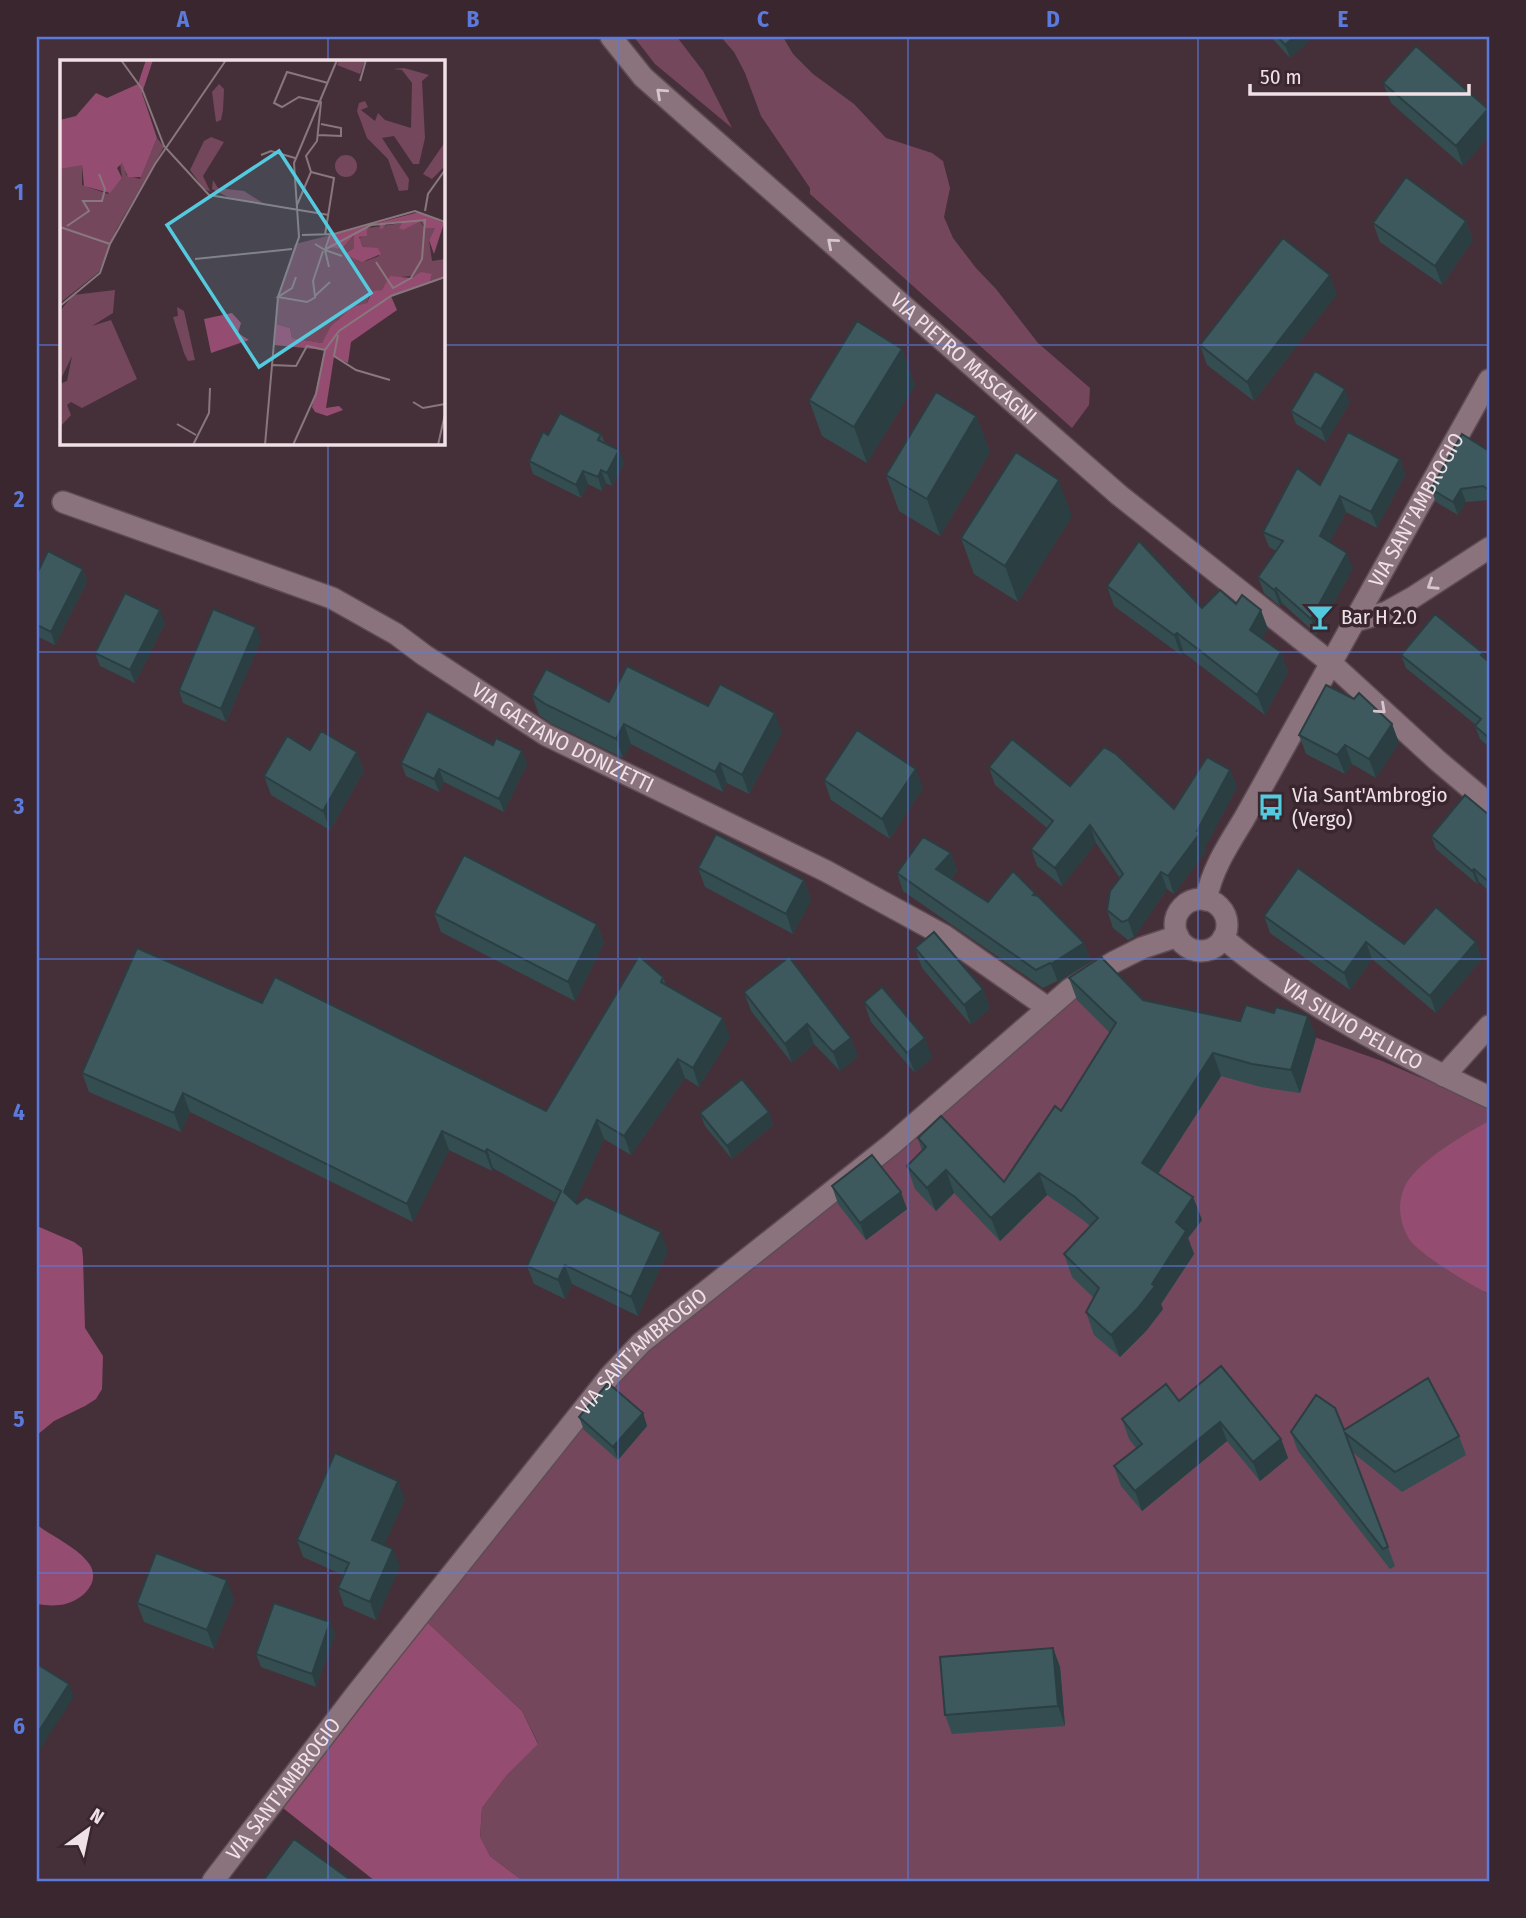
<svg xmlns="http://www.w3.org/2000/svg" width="1526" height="1918" font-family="'Fira Sans Condensed',sans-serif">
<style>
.green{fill:#74475c}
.forest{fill:#944d70}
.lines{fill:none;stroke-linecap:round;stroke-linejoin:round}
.minor-casing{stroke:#5e4c54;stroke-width:24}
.minor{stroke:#8b737d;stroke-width:21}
.wall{fill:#344d51}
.shaded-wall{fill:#2b3e42}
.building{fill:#3d595e;stroke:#2b3e42;stroke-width:2}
.oneway{stroke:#d6c6cc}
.grid{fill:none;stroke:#5c7adc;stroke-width:2;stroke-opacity:0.55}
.labels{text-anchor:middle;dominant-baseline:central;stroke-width:7;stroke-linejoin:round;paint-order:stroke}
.street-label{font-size:21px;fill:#efe1e6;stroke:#3a262f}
.poi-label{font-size:21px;fill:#efe1e6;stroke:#3a262f;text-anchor:start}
.inset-road{fill:none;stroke:#89777e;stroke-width:2}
.view{fill:#54cade;fill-opacity:0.15;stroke:#54cade;stroke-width:3.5}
.inset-edge{fill:none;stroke:#efe1e6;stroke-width:3.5}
.neatline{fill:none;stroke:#5c7adc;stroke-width:2.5}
.grid-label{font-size:23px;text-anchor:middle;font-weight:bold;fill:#5c7adc}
</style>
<rect width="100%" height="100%" fill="#453039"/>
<path class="green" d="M634,37h43l26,34 29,57 -77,-64z
M721,37h62l10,17 20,20 41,30 32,34 46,15 11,8 7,27 -6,29 9,21 23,30 20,21 42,54 52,45 -1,17 -17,23 -262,-234v-6l-49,-72 -16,-43 -11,-21z
M1080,989l71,33 133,7 33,9 65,23 107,46v14l-40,25 35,146 5,2v587h-966l-33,-25 -10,-18 2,-30 25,-33 31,-32 -16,-32 -95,-89 92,-124 112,-138z"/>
<path class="forest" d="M1489,1121v173c-18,-9 -69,-39 -80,-55 -11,-19 -13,-43 1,-61 17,-22 55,-44 79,-57z
M37,1226l37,16 8,6 1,10 2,70 18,28 -1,33 -6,10 -11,7 -31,15 -17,14z
M37,1525c15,11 43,24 53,40 12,20 -13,39 -31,40 -7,1 -15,0 -22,-1z
M427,1622l95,89 16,33 -31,31 -25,33 -2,29 10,19 33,25h-148l-92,-73z"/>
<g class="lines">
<g class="minor-casing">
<g id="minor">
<path id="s1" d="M611,37l32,40 44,39 432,379 212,168 107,98 51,43"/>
<path id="s2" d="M63,502l269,96 64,36 28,21 122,80 280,136 119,65 103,72"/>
<path d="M1355,621l32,-9 25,-14 77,-50"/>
<circle cx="1201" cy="925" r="26"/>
<path id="s3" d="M1206,900c6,-31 22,-55 38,-81l245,-439"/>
<path id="s4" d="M1223,938c79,66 174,116 266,159"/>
<path d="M1444,1076l45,-50"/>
<path id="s5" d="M213,1881l144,-188 253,-317 31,-33 251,-199 178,-155 44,-27 28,-14 36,-12"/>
</g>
</g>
<use href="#minor" class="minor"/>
</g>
<path class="wall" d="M1271,37h42l-23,21z
M1383,83l105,26 1,27 -26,30 -72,-63z
M1466,221l7,19 -31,45 -62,-43 -7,-19z
M1337,294l-83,107 -47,-36 -7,-20z
M902,349l13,36 -48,78 -45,-27 -13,-36z
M1350,402l-24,40 -30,-18 -5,-13z
M976,416l14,36 -50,84 -41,-25 -13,-36z
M601,434l4,9 14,7 5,13 -12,23 -6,-3 -4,8 -14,-7 -7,14 -48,-24 -4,-13 19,-26z
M1489,451v49l-23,2 -8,13 -22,-13 -5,-13z
M1400,459l5,16 -28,53 -31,-16 -16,30 23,26 -36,67 -35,-32 -2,3 -16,-13 -6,-16 18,-26 -7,-4 -6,-15 57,-47z
M1072,516l-54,86 -44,-28 -13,-36z
M83,569l4,13 -32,63 -18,-9v-62z
M1107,586l95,22 66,21 -6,10 19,13 7,20 -23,43 -81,-62 -3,2 -67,-49z
M165,623l-30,60 -35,-17 -5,-13z
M261,640l-35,82 -43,-19 -4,-13z
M1483,653l2,6 4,3v85l-9,-8 -5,-13 1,-1 -70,-57 -5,-13z
M532,695l77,7 99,4 74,26 -33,62 -22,-11 -4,9 -92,-48 -8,14 -71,-34 -13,-9z
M1392,724l7,19 -23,35 -24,-14 -7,10 -39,-20 -7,-19z
M493,745l29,6 5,13 -23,48 -60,-30 -5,10 -33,-16 -5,-13z
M310,750l47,2 7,19 -34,59 -59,-35 -7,-19z
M989,767l185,42 56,-39 7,17 -32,60 1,4 -32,43 -7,-5 -33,48 -6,3 -15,-12 -6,-18 13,-32 -24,-35 -34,43 -25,-20 -6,-17 16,-21 -52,-43z
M824,780l99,8 -33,51 -59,-39z
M1489,815v76l-10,-9 -2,2 -41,-35 -5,-13z
M951,853l6,18 -6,8 37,23 47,-9 1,3 48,47 7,18 -33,21 -1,-1 -14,7 -140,-97 -6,-18z
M698,868l106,12 7,20 -18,34 -88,-47z
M434,913l163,11 7,19 -29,58 -134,-69z
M1264,916l140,28 78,15 -46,54 -64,-54 -22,31 -80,-57z
M915,948l68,41 7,19 -19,17 -49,-57z
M663,977l3,8 64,52 -31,50 -14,-9 -54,77 -27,-16 -29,63 93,49 -30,65 -66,-32 -7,15 -31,-15 -7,-18 29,-63 -63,-35 -1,3 -43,-21 -36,72 -223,-110 -9,20 -92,-40 -7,-19 180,-70 284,108z
M1069,978l74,22 97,21 34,-8 34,3 8,22 -16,55 -39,-6 -40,-11 -63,98 35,23 9,23 -14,18 6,16 -33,50 2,5 -17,22 -26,26 -26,-22 -8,-23 8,-14 -22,-21 -8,-23 26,-28 -7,-6 -36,-25 -47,46 -46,-48 -18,18 -21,-22 -8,-23 15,-15 -4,-13 86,44 57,-71 49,-78 -33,-33z
M744,992l107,46 7,19 -18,14 -26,-27 -22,19 -41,-52z
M864,1002l68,55 -17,16 -44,-51z
M769,1112l4,13 -41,34 -27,-33 -5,-13z
M832,1186l75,23 -41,31 -28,-36z
M1179,1401l102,38 7,19 -28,23 -33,-40 -85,70 -21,-25 -7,-20 22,-18 -7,-9 -7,-20z
M643,1413l4,13 -29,34 -34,-30 -5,-13z
M1344,1430l115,6 7,19 -64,37 -50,-40 43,114 -5,3 -92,-118 -7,-19z
M405,1499l-21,46 16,21 -24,54 -32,-14 -6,-18 5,-13 -40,-18 -6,-17z
M234,1599l-20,50 -70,-27 -7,-19z
M330,1622l5,13 -19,52 -55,-20 -5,-13z
M1053,1648l7,19 5,59 -113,8 -7,-19z"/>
<path class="shaded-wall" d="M1294,37h19l-23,21 -5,-13z
M1488,109l1,27 -26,30 -7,-20z
M1466,221l7,19 -31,45 -7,-19z
M1330,275l7,19 -83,107 -7,-19z
M902,349l13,36 -48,78 -13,-36z
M1345,389l5,13 -24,40 -5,-13z
M976,416l14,36 -50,84 -13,-37z
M619,450l5,13 -12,23 -5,-13z
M1400,459l5,16 -28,53 -6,-16z
M601,470l5,13 -4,8 -4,-14z
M583,471l5,13 -7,14 -5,-13z
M1059,480l13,36 -54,86 -13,-36z
M1461,489l5,13 -8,13 -5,-13z
M1340,496l6,16 -21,40 -5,-16z
M1347,553l6,15 -36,67 -6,-16z
M83,569l4,13 -32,63 -4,-13z
M1276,588l6,15 -2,3 -6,-16z
M160,610l5,13 -30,60 -5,-13z
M1261,610l7,19 -11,21 -7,-20z
M256,627l5,13 -35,82 -5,-13z
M1177,633l7,20 -3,2 -7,-20z
M1281,652l7,20 -23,43 -8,-20z
M775,713l7,19 -33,62 -7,-19z
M624,724l7,20 -8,14 -7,-19z
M1392,724l7,19 -23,35 -7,-19z
M1345,745l7,19 -7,10 -8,-19z
M522,751l5,13 -23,48 -5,-13z
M357,752l7,19 -34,59 -7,-19z
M720,763l7,20 -4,9 -8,-20z
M439,769l5,13 -5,10 -5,-13z
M916,769l7,19 -33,51 -8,-20z
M1230,770l7,17 -32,60 1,4 -32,43 -6,-18 29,-45z
M1090,825l6,18 -34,43 -7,-18z
M951,853l6,18 -14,17 -7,-19z
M1474,869l5,13 -2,2 -5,-13z
M1161,872l6,17 -33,48 -6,-17z
M804,880l7,20 -18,34 -7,-20z
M597,924l7,19 -29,58 -7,-19z
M1366,942l6,17 -22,31 -6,-17z
M1476,942l6,17 -46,54 -6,-17z
M1084,943l7,18 -33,21 -7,-18z
M983,989l7,19 -19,17 -7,-20z
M1308,1016l8,22 -16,55 -9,-23z
M723,1018l7,19 -31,50 -6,-19z
M807,1024l7,20 -22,19 -7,-19z
M851,1038l7,19 -18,14 -7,-19z
M925,1038l7,19 -17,16 -8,-20z
M1213,1053l8,23 -71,110 -8,-23z
M678,1059l7,19 -54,77 -7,-19z
M183,1093l7,19 -9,20 -7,-19z
M769,1112l4,13 -41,34 -5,-13z
M597,1120l7,19 -33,72 -7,-19z
M442,1131l7,19 -36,72 -6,-18z
M487,1149l6,19 -1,3 -7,-19z
M946,1170l8,23 -18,18 -9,-23z
M1039,1173l8,22 -47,46 -9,-23z
M901,1192l6,17 -41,31 -6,-17z
M1193,1197l9,23 -14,18 6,16 -33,50 2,5 -17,22 -26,26 -9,-22 65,-113z
M661,1232l7,19 -30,65 -7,-19z
M565,1265l7,19 -7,15 -7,-19z
M643,1413l4,13 -29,34 -5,-13z
M1220,1422l7,19 -85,70 -7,-20z
M1281,1439l7,19 -28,23 -7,-19z
M398,1481l7,18 -26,58 -7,-17z
M393,1549l7,17 -24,54 -6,-18z
M227,1580l7,19 -20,50 -7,-19z
M330,1622l5,13 -19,52 -4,-13z
M1053,1648l7,19 5,59 -7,-20z
M69,1684l5,13 -35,54 -2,-6v-11z"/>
<path class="building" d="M1278,37h16l-9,8z
M1416,46l72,63 -32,37 -73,-63z
M1406,177l60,44 -31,45 -62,-43z
M1283,238l47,37 -83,107 -47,-37z
M857,321l45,28 -48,78 -45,-27z
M1315,371l30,18 -24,40 -30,-18z
M936,392l40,24 -49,83 -41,-24z
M560,413l41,21 -3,6 21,10 -12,23 -6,-3 -3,7 -15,-6 -7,14 -47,-24 14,-29 5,3z
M1348,432l52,27 -29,53 -31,-16 -20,40 27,17 -36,66 -35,-31 -2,2 -16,-13 25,-36 -20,-9 34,-64 23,17z
M1462,434l27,17v39l-6,-4 -22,3 -8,13 -22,-13z
M1016,452l43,28 -54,86 -44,-28z
M1139,541l63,67 18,-18 16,14 6,-9 19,15 -11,20 31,22 -24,43 -80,-62 -3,2 -67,-49z
M48,551l35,18 -32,63 -14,-7v-51z
M125,593l35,17 -30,60 -35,-17z
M213,609l43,18 -35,82 -42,-19z
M1435,614l48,39 -2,2 8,7v76l-14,-12 6,-7 -80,-64z
M627,666l81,40 12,-22 55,29 -33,62 -22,-12 -5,9 -91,-48 -8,15 -71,-35 -13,-9 14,-26 63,33z
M1326,685l28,14 5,-6 33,31 -23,35 -24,-14 -8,10 -38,-20z
M427,711l66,34 3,-7 26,13 -23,48 -60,-30 -5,10 -33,-16z
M857,730l59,39 -34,50 -58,-39z
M321,731l36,21 -34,59 -59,-35 23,-40 23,14z
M1012,739l58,47 34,-39 12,7 58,55 33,-52 23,13 -33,61 3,2 -32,43 -7,-4 -33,48 -6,2 -15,-12 3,-19 13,-17 -33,-49 -35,43 -24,-19 22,-28 -64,-54z
M1465,795l24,20v67l-15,-13 -2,2 -41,-35z
M716,834l88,46 -18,34 -88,-46z
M923,837l28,16 -15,16 52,33 25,-31 22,22 -2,2 5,1 46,47 -33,21 -1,-1 -14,7 -139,-97z
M464,855l133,69 -29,58 -134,-69z
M1298,868l106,76 32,-37 40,35 -46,54 -64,-54 -22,31 -80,-57z
M934,932l49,57 -19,16 -49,-57z
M137,948l125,55 13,-26 271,134 93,-155 24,21 -2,5 62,36 -30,50 -15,-9 -54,77 -27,-16 -33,72 13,12 9,-7 75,35 -30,65 -66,-32 -7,15 -31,-14 34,-75 -74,-42 -2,3 -43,-21 -35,73 -224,-111 -9,20 -92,-40z
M789,957l62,81 -18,14 -26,-28 -22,20 -41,-52z
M1101,957l42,43 97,21 6,-16 28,8 2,-6 32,9 -17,54 -39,-6 -39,-11 -71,110 51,34 -17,25 10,9 -34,53 3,2 -18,23 -26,26 -25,-23 13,-24 -35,-34 34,-36 -23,-21 -36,-24 -48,45 -45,-48 -19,18 -20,-22 19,-19 -8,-9 23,-22 63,66 51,-76 6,5 55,-88 -47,-45z
M882,987l43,51 -18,15 -43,-51z
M742,1079l27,33 -42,34 -27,-33z
M872,1155l29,37 -41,31 -28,-37z
M1221,1366l60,73 -28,23 -33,-40 -85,69 -21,-25 28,-22 -20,-25 44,-35 13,17z
M1428,1378l31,58 -64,36 -50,-39 43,114 -5,2 -92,-117 25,-37 19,13 9,22z
M608,1383l35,30 -30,34 -34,-30z
M335,1453l63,28 -26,59 21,9 -23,53 -32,-14 11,-25 -52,-23z
M156,1553l71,27 -20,50 -70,-27z
M274,1603l56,19 -18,52 -56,-20z
M1053,1648l5,58 -113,9 -5,-58z
M37,1664l32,20 -32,50z
M294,1839l58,42h-89z"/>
<defs><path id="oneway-chevron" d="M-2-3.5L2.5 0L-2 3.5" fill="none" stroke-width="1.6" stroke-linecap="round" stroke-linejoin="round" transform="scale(1.75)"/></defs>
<g class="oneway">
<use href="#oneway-chevron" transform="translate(661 93) rotate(-138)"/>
<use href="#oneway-chevron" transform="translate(832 243) rotate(-139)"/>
<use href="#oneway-chevron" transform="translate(1432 585) rotate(147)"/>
<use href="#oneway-chevron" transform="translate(1381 709) rotate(42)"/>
</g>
<path class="grid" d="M328,37v24M618,37v1844M908,37v1844M1198,37v1844M37,345h24M443,345h1046M328,443v1438M37,652h1452M37,959h1452M37,1266h1452M37,1573h1452"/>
<defs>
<g id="bar-bare" transform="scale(2.1)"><path d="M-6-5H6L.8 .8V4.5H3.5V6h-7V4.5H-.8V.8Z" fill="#54cade" stroke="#3a262f" stroke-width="2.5" paint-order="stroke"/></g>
<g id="bus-bare" transform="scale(2.1)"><path d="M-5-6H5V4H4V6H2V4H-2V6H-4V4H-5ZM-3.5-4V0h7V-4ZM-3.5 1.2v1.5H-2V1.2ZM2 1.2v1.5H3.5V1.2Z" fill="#54cade" stroke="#3a262f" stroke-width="2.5" paint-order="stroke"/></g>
</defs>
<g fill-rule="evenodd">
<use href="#bar-bare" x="1320" y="617"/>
<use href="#bus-bare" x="1271" y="807"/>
</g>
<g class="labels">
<g class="street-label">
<text stroke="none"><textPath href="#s1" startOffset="478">VIA PIETRO MASCAGNI</textPath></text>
<text stroke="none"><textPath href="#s3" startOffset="444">VIA SANT'AMBROGIO</textPath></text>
<text stroke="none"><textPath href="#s2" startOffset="556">VIA GAETANO DONIZETTI</textPath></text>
<text stroke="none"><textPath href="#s4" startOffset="156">VIA SILVIO PELLICO</textPath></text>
<text stroke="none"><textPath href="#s5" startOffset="682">VIA SANT'AMBROGIO</textPath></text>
<text stroke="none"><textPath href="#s5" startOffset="116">VIA SANT'AMBROGIO</textPath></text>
</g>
<g class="poi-label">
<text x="1341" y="617">Bar H 2.0</text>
<text x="1292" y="795">Via Sant'Ambrogio<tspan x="1292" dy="24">(Vergo)</tspan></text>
</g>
</g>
<g transform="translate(60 60)">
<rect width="385" height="385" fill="#453039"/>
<path d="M279,0h26l-5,14 -23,-9zM344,8l25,7 -7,6 3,57 -6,26h-6l-19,-28 -12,2 27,41 -1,11 -9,1 -11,-32 -21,-21 -10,-27 2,-8 6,-2 3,6 -7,3 14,11 3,-8 7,7 26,8 1,-45 -10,-13 -9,-1zM159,24l5,5 -1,21 -2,10 -5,2 -4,-30zM151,77l13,5 -21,34 7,15 12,5 -18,-7 -14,-19 14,-29zM97,78l7,9 -48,83 -17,42 -39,31v-134l22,-5v21l26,9 14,-16 -2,-15 5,2 1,10 14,4zM385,82v24l-13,13 -9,-5zM275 106a11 11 0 1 1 22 0a11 11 0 1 1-22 0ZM153,120l5,8 26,3 22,14 -38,-8 -16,-8zM360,161l4,6 11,1 -6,12 3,21 13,-2v18l-15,5 2,-8 -41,4 -9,12 -12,3 -3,10 -29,16 -16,24 -30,-5 -2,-10 -14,-4 2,-29 17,-51 36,-9 12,13 11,-13v13l-10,6 22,7 13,-5 -1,-8 -13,2 -6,-12 8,-3 1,-7 34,-5v7zM55,230l-2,23 -21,13 19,-6 26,59 -55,29 -11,-6 -4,3 4,10 -11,12v-43l7,-3 5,-25 -12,25v-70l13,-16zM117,247l7,4 11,49 -7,1 -4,-8 -11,-36 5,-1z" fill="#74475c"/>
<path d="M86,0h7l-11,33 15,45 -16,39h-13l-6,-14 -5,5 5,10 -12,15 -26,-7 -2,-21 -22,4v-49l16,-4 20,-23 11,5 31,-14zM359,152l25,11 -10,31 -5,-14 6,-12h-9l-5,-7 -18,9 -4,-2 3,-5h-15l-6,7 -2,-6 -11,3 -1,9 -8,1 4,10 15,1 3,6 -19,8 -18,-8 10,-6v-13l-12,14 -14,-2 3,-12zM361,212l11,2 -2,8 -39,14 6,14 -46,32 -3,21 -14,-6 -8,51 13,-2 4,4 -16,6 -12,-4 -3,-5 13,-57 -51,-5 2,-21 14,4 2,10 30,5 9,-17 21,-19 15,-4 5,-12 10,-1 8,-14 21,2zM172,253l9,10 -3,10 11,7 -38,13 -7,-34z" fill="#944d70"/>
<path class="inset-road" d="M61,0l21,29 22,57 45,49 120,20M300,21l6,-21M258,75l23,1v-8l-20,-4M201,95l10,-4 24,7M251,112l23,6 -9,57M237,145l14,-33 -5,-16 11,-15 4,-39 -22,-5 -17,10 -8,-4 13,-31 41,11M365,151l3,-17 17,-24M7,166l22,-15 -6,-10h19l3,-12 -6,-15M0,167l50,17M242,175l32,-1 81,-23 30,11M255,184l10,6 5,-15M266,189l45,-24 54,-5 -3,39 -11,19 -18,10 -17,-26M263,191l-10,30 2,15 15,-14M135,199l97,-10M269,207l-4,-17 17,6M236,217l-4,11 -14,9 29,5 9,-5M0,246l40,-33 10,-29 45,-80 71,-104M278,275l-4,21 22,14 34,10M211,305l25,1 11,-20 18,4M353,342l10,6 22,-4M117,364l19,11M133,385l16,-32 1,-25M205,385l13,-148 21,-60 -5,-74 43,-103M233,385l23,-51 9,-44 14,-19 52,-35 54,-19M378,385l7,-31"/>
<path class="view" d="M219,91l92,142 -112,74 -92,-142z"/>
<rect width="385" height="385" class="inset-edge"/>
</g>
<rect width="1526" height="1918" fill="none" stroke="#3a262f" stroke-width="77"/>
<g transform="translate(88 1830) rotate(33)" stroke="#3a262f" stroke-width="5" paint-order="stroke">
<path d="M0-5L12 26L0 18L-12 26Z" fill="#efe1e6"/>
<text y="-10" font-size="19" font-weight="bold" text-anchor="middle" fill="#efe1e6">N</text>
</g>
<path d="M1250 84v10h219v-10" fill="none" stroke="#efe1e6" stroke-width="3.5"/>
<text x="1260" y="84" font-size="21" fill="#efe1e6" stroke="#3a262f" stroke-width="5" paint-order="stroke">50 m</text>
<rect x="38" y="38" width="1450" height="1842" class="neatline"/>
<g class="grid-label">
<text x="183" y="27">A</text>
<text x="473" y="27">B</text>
<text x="763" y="27">C</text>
<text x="1053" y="27">D</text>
<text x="1343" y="27">E</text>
<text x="19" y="200">1</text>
<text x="19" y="507">2</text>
<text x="19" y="814">3</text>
<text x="19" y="1120">4</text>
<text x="19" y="1427">5</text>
<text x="19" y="1734">6</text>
</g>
</svg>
